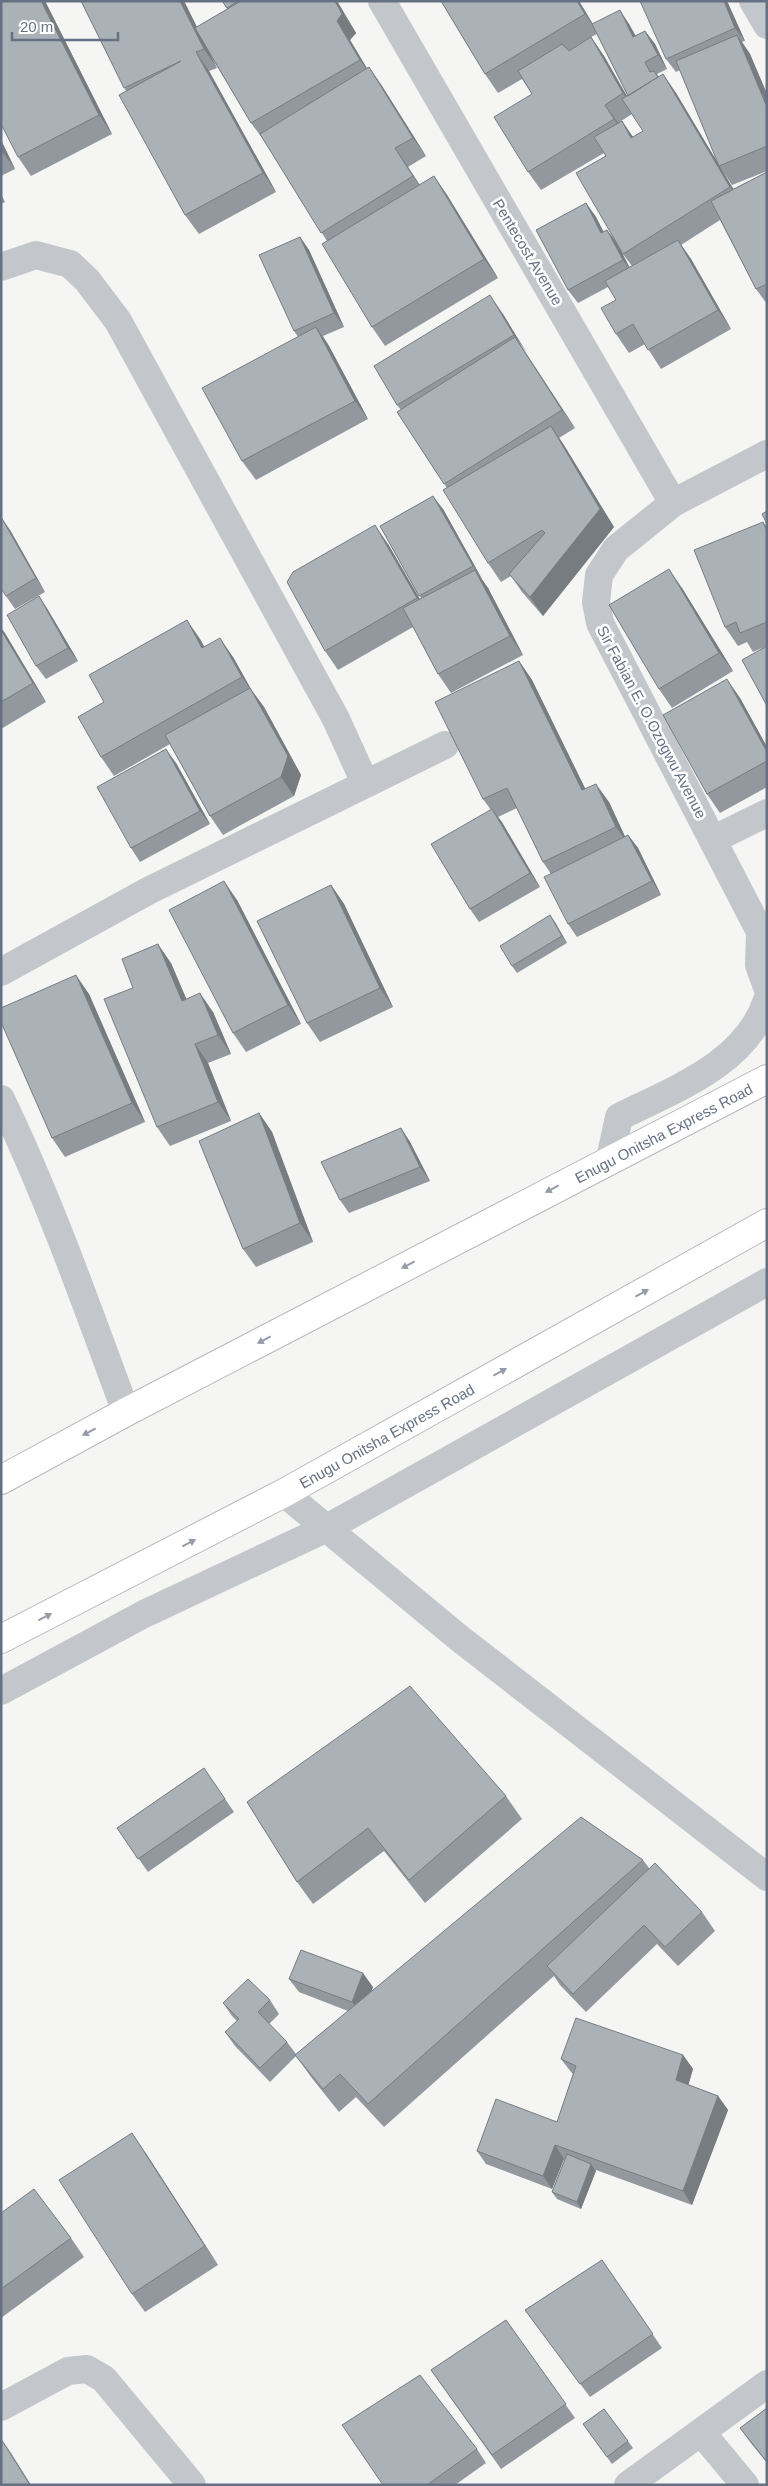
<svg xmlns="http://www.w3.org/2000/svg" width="768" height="2486" font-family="Helvetica,sans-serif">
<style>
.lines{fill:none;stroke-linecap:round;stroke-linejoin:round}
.trunk-casing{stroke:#b6b8bc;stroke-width:30}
.minor{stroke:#c3c6ca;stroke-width:28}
.trunk{stroke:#fff;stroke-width:28}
.wall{fill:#92989d;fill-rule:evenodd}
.shaded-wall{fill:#777c80}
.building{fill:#aab1b7;stroke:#777c80}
.oneway{fill:#939ca8}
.labels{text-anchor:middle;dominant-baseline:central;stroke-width:5;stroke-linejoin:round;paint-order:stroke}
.street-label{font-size:15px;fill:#657183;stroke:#fff}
</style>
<rect width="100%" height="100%" fill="#f5f6f3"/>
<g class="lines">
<g class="trunk-casing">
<g id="trunk">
<path id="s1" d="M1,1480l125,-68 641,-333"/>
<path id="s2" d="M1,1639l283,-146 483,-270"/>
</g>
</g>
<path class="minor" d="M382,1l291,502
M753,1l14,24
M1,267l35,-12 34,9 17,16 31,41 218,398 29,64
M767,454l-94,49 -57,46 -17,26 -3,27 4,21 167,322
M714,839l53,-26
M760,932l-1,33 8,22
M1,972l147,-81 297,-146
M1,1099c49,102 86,208 125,313
M610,1159l9,-42c56,-28 127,-53 148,-117
M284,1493l175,145 308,239
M1,1691l143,-77 183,-86 440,-246
M1,2407l67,-36 19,-2 17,10 88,106
M701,2432l44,53
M628,2485l139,-101"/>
<use href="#trunk" class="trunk"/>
</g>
<path class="wall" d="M45,1l67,133 -81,42 -13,-19z
M81,1h103l13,26 30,-18 -5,-8h115l19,32 -6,7 17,28 2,-1 13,19 44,70 -18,11 12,18 14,-9 13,19 51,83 -113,68 -13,-19 -45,-86 -62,-99 -14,-19 -44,-74 10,19 -8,3 67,121 -77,42 -14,-19 -59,-124z
M441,1h138l14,23h36l7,12 9,-5 10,13 12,25 -10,5 2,3 4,-3 13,19 43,72 -39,-95 -4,2 -10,-13 61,-58 18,40 -3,1 8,12 17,40v77l-35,14 -12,-18 13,22 34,-17v132l-11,-15 -36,-69 -39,25 10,14 40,70 -70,40 -16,-25 -16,9 -13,-19v-34l-8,-13 -30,16 -10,-13 18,-87 10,14 7,15 4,-2 10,13 12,24 3,-1 -9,-12 -17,-98 -2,-3 -63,37 -13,-18 4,-78 -10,-15 -24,14 -13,-19zM597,34l31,62h-1l-23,-40 -13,-19zM632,114l11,17 -10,6 -11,-16 -4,2z
M1,140l14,29 -14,7z
M1,194l4,8 -4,2z
M300,237l9,13 35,77 -21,9 6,10 39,73 -112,61 -14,-19 56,-124 -4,-6z
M503,314l23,40 49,74 -16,10 55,89 -71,89 -21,-24 -11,-16 -10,6 -13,-19 -41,-75 -50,-76 4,-2 -4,-5z
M443,509l39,70 6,9 35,67 -72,38 -13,-19 -25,-47 -75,43 -13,-19 63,-107 32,55 1,-1 -41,-72z
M763,522l4,5v119l-14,6 -6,-10 -9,4 -13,-19z
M10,530l35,62 -30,17 -9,-13z
M682,588l51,83 -61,37 -13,-19z
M39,596l9,14 30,51 -32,18 -10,-13z
M1,628l45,74 -45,27z
M200,639l4,8 29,10 17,31 14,19 37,68 -7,21 -71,39 -13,-19 -40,-72 -56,32 -13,-19 3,-55z
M519,661l13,19 53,108 24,14 16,35 3,-2 10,13 23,47 -84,42 -9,-13 -17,-50 -8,-12 -26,-54 -19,9 42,70 -61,35 -9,-13 21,-99 -8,-11z
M740,698l27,49v40l-47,26 -13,-19z
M176,763l34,61 -70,38 -9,-14z
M331,885l13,19 49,103 -73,35 -13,-19z
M237,900l64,124 -55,28 -13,-19z
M550,915l17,28 -50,30 -5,-7z
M171,963l15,36 27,13 18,42 -23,9 23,58 -61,25 -13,-19 -24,-139z
M89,994l56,128 -80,35 -13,-19z
M259,1113l13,19 41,110 -57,25 -13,-18z
M401,1128l9,14 20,39 -81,32 -9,-13z
M204,1768l30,44 -86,60 -31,-44z
M506,1796l16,23 -97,84 -41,-52 -71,53 -16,-22 -50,-80z
M643,1860l6,8 53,44 13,19 -37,35 -21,-22 -71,68 -26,-27 -6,-9 -170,151 -28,-30 -17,15 -28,-35 -15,-21 -26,26 -35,-36 -10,-14 12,-11 -5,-5 -9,-13 47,-3 9,14 -10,10 18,18 9,12 52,-43 -49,-19 -10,-13 84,8 -2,5z
M683,2055l10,14 -5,16 30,11 10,14 -36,95 -96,-35 -15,39 -24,-10 -5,-7 13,-33h-1l-12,30 -66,-25 -9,-13 80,-29 16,-48 -2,-2 -10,-13z
M145,2152l73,113 -73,47 -13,-18z
M1,2213l70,25 13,19 -83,61z
M602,2260l60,88 -72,49 -65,-87z
M506,2320l69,98 -74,51 -70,-99z
M767,2408v55l-17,-21 -10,-14z
M604,2409l29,39 -21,16 -29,-40z
M477,2449l9,14 -31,22h-72z"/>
<path class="shaded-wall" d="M41,1h4l67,133 -13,-19z
M180,1h4l33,67 -13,-19z
M335,1h2l19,32 -6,7 23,39 -13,-19 -23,-39z
M577,1h2l19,32 -13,-19z
M724,1h3l18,40 -10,-13z
M620,10l9,14 14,27 -10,-14z
M645,31l10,13 12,25 -9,-14z
M737,35l13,19 17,40v13z
M591,37l13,19 32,56 -13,-19z
M196,52l13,19 67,121 -13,-19z
M369,67l13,19 44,70 -13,-18z
M663,74l13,19 67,112 -13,-18z
M605,105l13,18 9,15 -13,-19z
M622,121l13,19 -4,-2z
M1,140l14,29 -14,-19z
M395,148l13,19 18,28 -13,-19z
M434,176l13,19 51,83 -14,-19z
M586,203l10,14 15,29 -10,-13z
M607,230l10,13 16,31 -10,-14z
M300,237l9,13 35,77 -10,-14z
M678,240l13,19 40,70 -13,-19z
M490,295l13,19 24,39 -13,-18z
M316,327l13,19 39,73 -13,-18z
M515,337l13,19 47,72 -13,-18z
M551,426l13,19 50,82 -71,89 -13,-19 70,-88z
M433,496l10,13 39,70 -9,-13z
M1,517l9,13 35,62 -9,-14z
M375,525l13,19 42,73 -13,-19z
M669,569l13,19 51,83 -14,-18z
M475,570l13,18 35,67 -13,-19z
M39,596l9,14 30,51 -10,-13z
M187,620l13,19 16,28 -14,-19z
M1,628l4,5 41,69 -13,-19 -32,-53z
M220,638l13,19 22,39 -13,-19z
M519,661l13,19 63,129 -13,-19z
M727,679l13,19 27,49v5z
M250,688l14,19 37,68 -7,21 -13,-19z
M166,749l10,14 34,61 -10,-13z
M596,784l13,18 20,43 -13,-18z
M492,809l10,13 38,65 -10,-14z
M628,835l10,13 23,47 -9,-14z
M224,881l13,19 64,124 -13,-19z
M331,885l13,19 49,103 -13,-19z
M550,915l5,7 12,21 -5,-7z
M158,944l13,19 24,56 -13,-18z
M76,975l13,19 56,128 -13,-19z
M200,993l13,19 18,42 -13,-19z
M195,1044l13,19 23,58 -13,-19z
M259,1113l13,19 41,110 -13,-19z
M401,1128l9,14 20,39 -10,-14z
M363,1973l10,14 -11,29 -10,-14z
M683,2055l10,14 -7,24 -10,-13z
M718,2096l10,14 -36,95 -9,-14z
M132,2133l13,19 73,113 -13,-19z
M555,2145l9,14 -12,30 -9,-13z
M591,2164l5,7 -15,38 -4,-7z
M1,2438l10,15 20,32h-1z"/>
<path class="building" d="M1,1h40l58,114 -81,42 -17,-33z
M81,1h99l24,48 -8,3 67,121 -78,42 -66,-120 62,-34 -57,27z
M222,1h16l-11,7z
M241,1h94l7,13 -5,7 23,39 -109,63 -56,-95z
M441,1h136l8,13 -100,60z
M640,1h84l11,27 -69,31z
M620,10l13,27 12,-6 13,24 -13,7 5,10 4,-1 4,6 -30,19 -36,-72z
M737,35l30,72v39l-48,20 -43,-105z
M591,37l32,56 -18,12 9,14 -86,53 -34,-55 38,-23 -14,-23 44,-27 7,7z
M369,67l44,71 -18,10 18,28 -92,57 -61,-99z
M663,74l67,113 -107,67 -47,-81 30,-17 -12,-19 28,-16 9,17 12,-7 -21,-32z
M767,172v112l-11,5 -45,-88z
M434,176l50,83 -112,68 -50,-83z
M586,203l15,30 6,-3 16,30 -55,30 -32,-60z
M300,237l34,76 -40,18 -35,-76z
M678,240l40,70 -70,40 -15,-26 -17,10 -15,-26 15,-8 -11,-19z
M490,295l24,40 -117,70 -23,-39z
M316,327l39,74 -113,60 -40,-73z
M515,337l47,73 -118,74 -47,-72z
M551,426l49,83 -70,88 -21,-23 36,-41 -3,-3 -54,33 -45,-73z
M433,496l40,70 -54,30 -39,-70z
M767,511v13l-5,-10z
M1,517l35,61 -30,18 -5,-8z
M763,522l4,9v91l-27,11 -4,-11 -11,5 -31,-77z
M375,525l42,73 -92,53 -38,-69 6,-10z
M669,569l50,84 -60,36 -50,-84z
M475,570l35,66 -72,38 -35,-66z
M39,596l29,52 -32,18 -29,-51z
M187,620l15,28 18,-10 22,39 -141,80 -23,-40 26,-15 -15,-27z
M1,630l32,53 -32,19z
M767,646v60l-25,-46z
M519,661l63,129 14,-6 20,43 -73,35 -36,-74 -24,11 -48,-97z
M727,679l40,73v9l-60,33 -44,-79z
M250,688l38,68 -7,21 -71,39 -45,-81z
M166,749l34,62 -69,37 -34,-61z
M492,809l38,64 -60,36 -39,-65z
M628,835l24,46 -84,43 -24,-47z
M224,881l64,124 -55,28 -64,-123z
M331,885l49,103 -73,35 -50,-102z
M550,915l12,21 -50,30 -12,-20z
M158,944l24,57 18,-8 18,42 -23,9 23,58 -61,25 -53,-128 29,-11 -11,-29z
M76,975l56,128 -80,35 -51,-116v-14z
M259,1113l41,110 -57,26 -44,-108z
M401,1128l19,39 -80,33 -19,-38z
M410,1686l96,110 -97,84 -41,-52 -71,54 -50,-80z
M204,1768l21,31 -87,60 -21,-31z
M581,1817l62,43 -275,244 -28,-30 -17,15 -28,-34z
M655,1863l47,49 -37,35 -21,-22 -71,69 -26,-28z
M301,1950l62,23 -11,29 -63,-23z
M248,1979l22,21 -12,12 29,30 -27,26 -35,-36 14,-13 -16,-16z
M576,2018l107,37 -7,25 42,16 -35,95 -128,-46 -12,31 -66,-25 19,-52 61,23 19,-56 -15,-7z
M132,2133l73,113 -73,48 -73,-114z
M567,2154l24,10 -14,38 -25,-10z
M34,2189l37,49 -70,51v-76z
M602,2260l51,74 -73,50 -55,-74z
M506,2320l60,84 -74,51 -61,-85z
M420,2375l57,74 -50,36h-44l-41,-60z
M767,2408v54l-27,-34z
M604,2409l24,32 -21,16 -24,-33z
M1,2439l29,46h-29z"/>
<defs><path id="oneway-solid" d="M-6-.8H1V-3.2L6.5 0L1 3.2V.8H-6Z" transform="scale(1.25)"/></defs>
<g class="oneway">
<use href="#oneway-solid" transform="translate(552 1189) rotate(152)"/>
<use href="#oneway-solid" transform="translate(408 1265) rotate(152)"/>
<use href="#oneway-solid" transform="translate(642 1293) rotate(-29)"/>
<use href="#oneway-solid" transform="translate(264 1340) rotate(152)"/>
<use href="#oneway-solid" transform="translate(500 1372) rotate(-29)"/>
<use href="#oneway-solid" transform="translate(89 1432) rotate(152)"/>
<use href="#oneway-solid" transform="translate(189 1543) rotate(-27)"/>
<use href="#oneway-solid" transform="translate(45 1617) rotate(-27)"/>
</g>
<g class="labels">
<g class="street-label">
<text transform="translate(528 252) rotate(59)">Pentecost Avenue</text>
<text transform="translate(652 722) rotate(62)">Sir Fabian E. O.Ozogwu Avenue</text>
<text stroke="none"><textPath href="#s1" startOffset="748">Enugu Onitsha Express Road</textPath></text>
<text stroke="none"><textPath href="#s2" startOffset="436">Enugu Onitsha Express Road</textPath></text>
</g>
</g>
<rect width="768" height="2486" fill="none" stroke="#657183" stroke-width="5"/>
<path d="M12 32v8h106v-8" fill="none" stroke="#657183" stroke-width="2.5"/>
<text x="20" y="32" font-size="15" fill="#657183" stroke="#ffffff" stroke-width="4" paint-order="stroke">20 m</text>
</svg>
